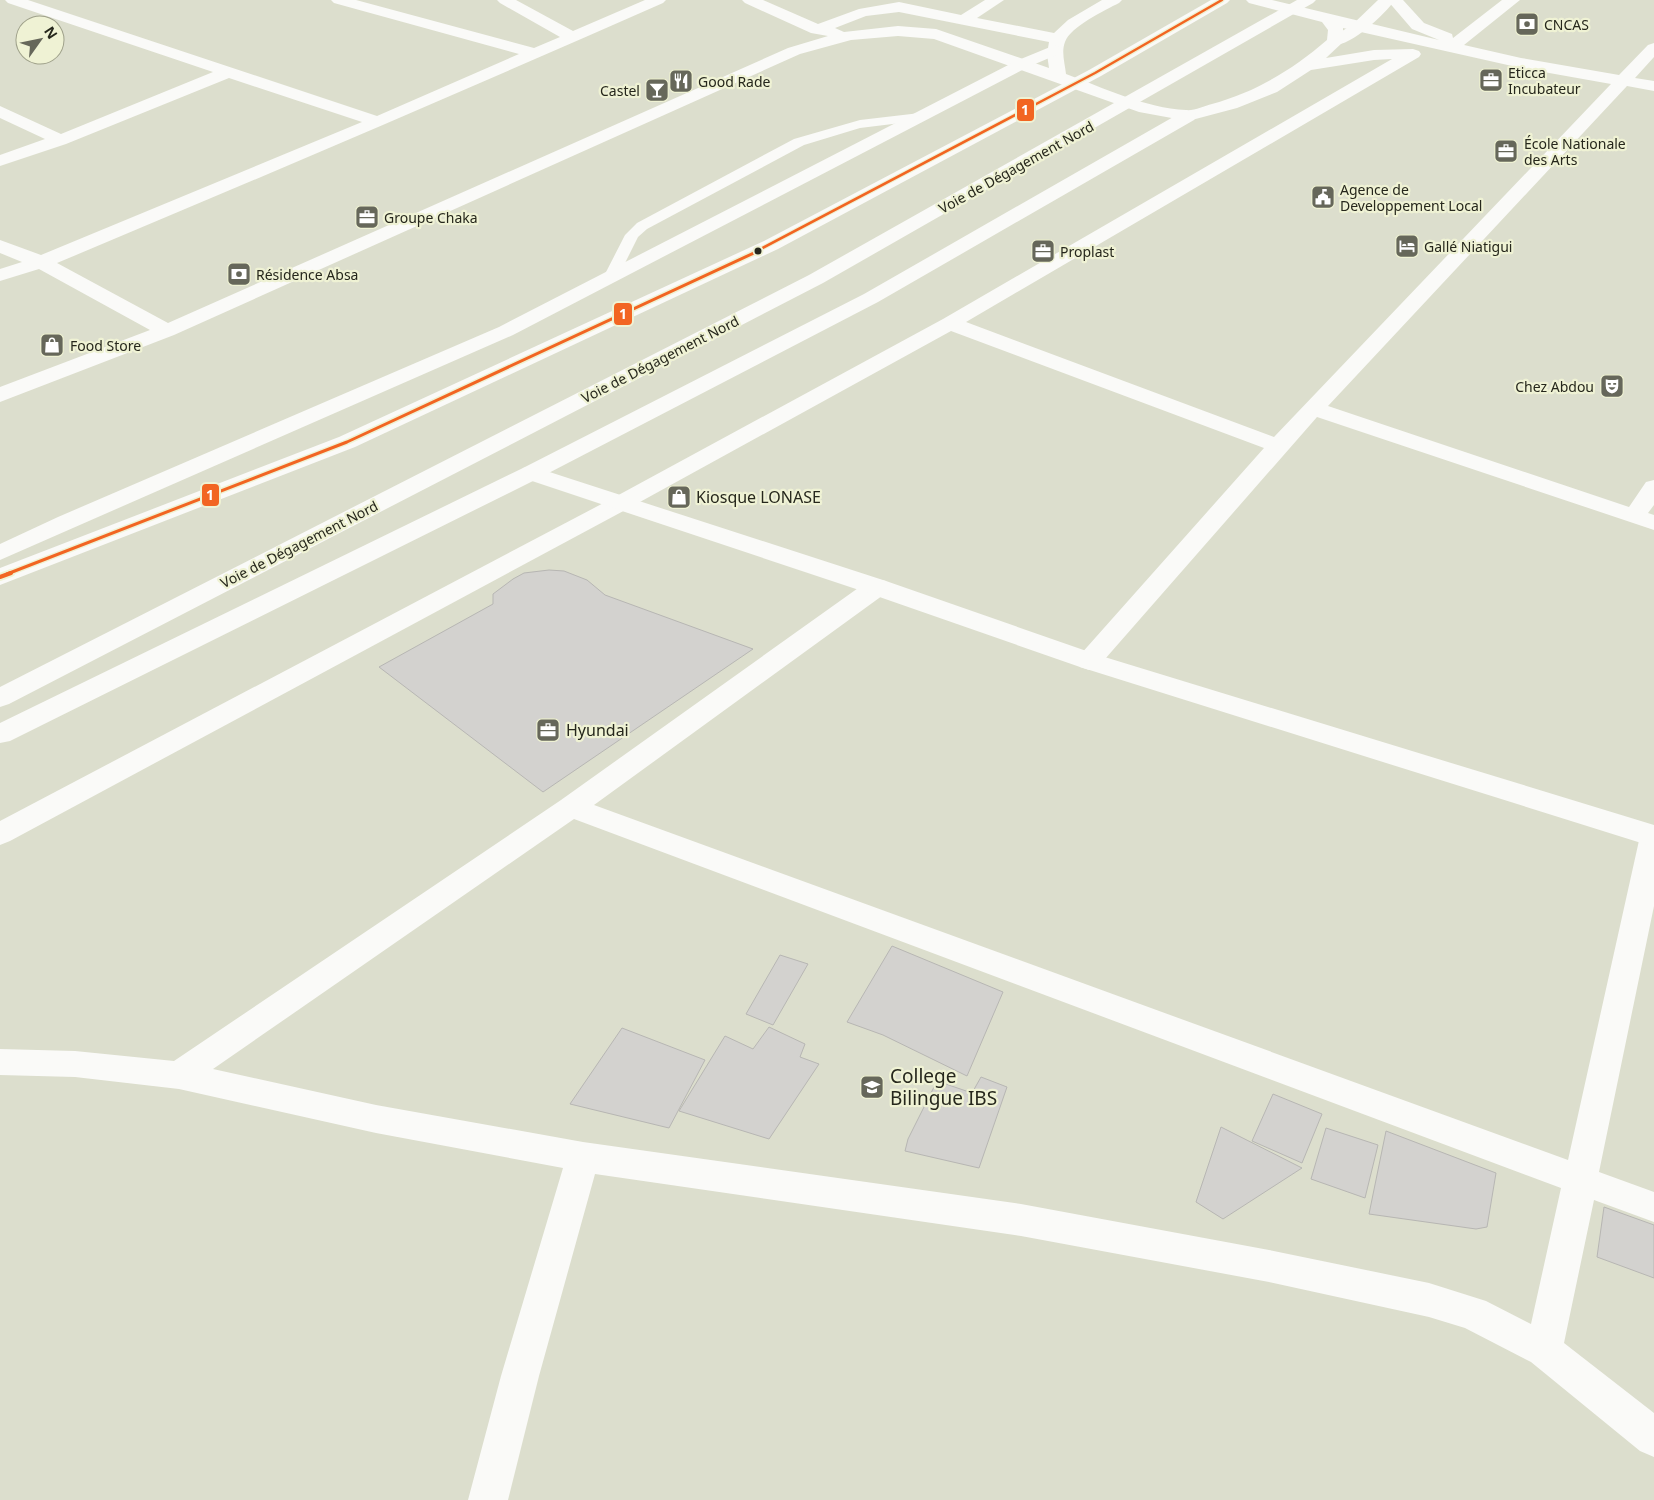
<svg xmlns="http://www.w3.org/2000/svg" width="1654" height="1500" font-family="'Noto Sans',sans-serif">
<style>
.building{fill:#d3d2cf;stroke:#b7b6b3}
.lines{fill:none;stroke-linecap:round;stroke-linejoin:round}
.service{fill:#fafaf8;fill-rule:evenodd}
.minor{fill:#fafaf8;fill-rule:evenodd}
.tertiary{fill:#fafaf8;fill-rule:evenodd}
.trunk{fill:#fafaf8;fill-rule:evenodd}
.bus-1-far2-casing{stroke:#eff2d4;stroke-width:5}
.bus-1-far1-casing{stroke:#eff2d4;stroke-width:6}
.bus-1-casing{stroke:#eff2d4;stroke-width:8}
.bus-1-far2{stroke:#f26522;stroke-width:2.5}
.bus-1-far1{stroke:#f26522;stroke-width:3}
.bus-1{stroke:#f26522;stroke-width:4}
.bus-dot{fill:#26271c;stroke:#eff2d4;stroke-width:2}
.labels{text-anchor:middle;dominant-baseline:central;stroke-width:4.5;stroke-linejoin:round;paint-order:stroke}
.far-poi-label{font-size:14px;fill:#26271c;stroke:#eff2d4;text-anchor:start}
.far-street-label{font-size:14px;fill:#26271c;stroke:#eff2d4}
.poi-label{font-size:16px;fill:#26271c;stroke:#eff2d4;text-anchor:start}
.near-poi-label{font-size:19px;fill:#26271c;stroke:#eff2d4;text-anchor:start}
.line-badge{stroke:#eff2d4;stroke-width:2}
.badge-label{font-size:14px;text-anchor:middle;font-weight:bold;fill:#fff}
</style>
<rect width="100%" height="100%" fill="#dcdecd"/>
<path class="building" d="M549,570l15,1 23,9 18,15 148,54 -210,143 -164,-125 114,-63v-10l20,-15 11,-6z
M892,946l111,46 -36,84 -84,-41 -36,-13z
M780,955l28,9 -35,61 -27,-11z
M769,1027l36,17 -5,13 19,7 -50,75 -90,-28 46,-75 28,13z
M622,1028l83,32 -36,68 -99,-24z
M981,1077l26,10 -28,81 -74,-17 3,-12 29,-58 35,12z
M1273,1094l49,20 -20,49 -50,-22z
M1221,1127l81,41 -79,51 -27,-17z
M1326,1128l52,17 -13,53 -54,-19z
M1386,1131l110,42 -9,54 -11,2 -107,-15z
M1604,1207l50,18v53l-57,-21z"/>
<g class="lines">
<path class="service" d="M920,113l5,1 2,3 -2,3 -65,8 -56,17 -157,84 -9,8 -21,42h-10l-3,-3 21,-41 12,-12 157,-84 66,-19z"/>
<path class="minor" d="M5,0h23l349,116 142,-62 -185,-51 -3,-3h25l178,48 26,-11 -60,-34 -3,-3h19l57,31 72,-31h21l-3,3c-200,88 -403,175 -606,260l111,60 620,-275 40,-12 -17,-3 -66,-30 -3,-3h21l55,24 41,-15 40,-7 62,13 24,-15h19l-27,18 77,15 14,-13 34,-20h20l-3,3c-14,7 -49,24 -54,39 -4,10 0,22 1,32 38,14 79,34 120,36 8,1 18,-4 26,-6 44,-12 80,-34 115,-64l1,-10 -6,-8 -73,-19 -3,-3h26l167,40 -27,-11 -25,-29h16l21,23 28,11 1,4 49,-38h18l-56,45 57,13 98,17 29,-30 6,-2v14l-19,21 19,3v10l-27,-5 -299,320 301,101 17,-25 8,-2v25l-6,8 6,2v15l-337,-113 -219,250 -9,3 -9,-3 -4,-6 4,-6 184,-207 -313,-117 -322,177 -619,333 -10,4v-24l613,-323 330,-179 449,-260 -18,1 -63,10 -34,22 -40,16 -49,13 -49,-9 -205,-73 -36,-3 -47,4 -51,14 -626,281 -174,67v-15l150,-57 -111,-61 -39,12v-12l22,-7 -22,-9v-13l41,15 321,-133 -133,-44 -163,66 -66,22v-11l45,-16 -45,-21v-12l61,28 152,-62 -205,-69zM899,12l150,30 -2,12 2,14 -113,-39 -38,-3 -54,6 -9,-4 31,-12zM1343,28l178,40 90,16 -337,353 -308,-115 453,-265 2,-3 -2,-3 -6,-2 -39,1 -48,8 17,-16z
M877,579l9,2 3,6 -3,6 -292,212 974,355 72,-324 4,-7 10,-4v81l-55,266 55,20v30l-60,-22 -30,143 90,70v44l-14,-6 -109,-89 -66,-34 -36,-11 -160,-35 -248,-46 -426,-62 -56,202 -31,124h-40l33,-124 62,-208 -187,-35 -197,-44 -104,-12 -75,-2v-26l75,2 99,10 387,-261 307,-219zM574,819l987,369 -30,136 -45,-23 -57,-18 -160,-33 -248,-46 -438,-62 -207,-37 -163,-36z"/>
<path class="tertiary" d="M531,466l355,115 212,74 556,170v22l-574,-180 -212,-74 -345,-115 -3,-5 3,-5z"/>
<path class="trunk" d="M1104,0h17l-3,3h-11z
M1211,0h19l-3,3 -126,73 -323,173 -423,198 -355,138v-17l339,-131 425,-196 325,-171z
M1297,0h19l-3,3 -490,280 -814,421 -9,3v-20l809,-412z
M1378,0h17c-11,15 -47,50 -66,45l-2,-3 2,-3 23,-14z
M1055,45l6,2 2,3 -2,3 -33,14 -515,268 -513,225v-16l58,-27 441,-190 517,-266z
M1188,111l6,1 3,4 -3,4 -316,182 -339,176 -529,263 -10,2v-20l523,-255 341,-174 318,-182z"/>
<g class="bus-1-far2-casing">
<path id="bus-1-far2" d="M753,253l342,-180 127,-73"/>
</g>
<g class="bus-1-far1-casing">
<path id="bus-1-far1" d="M7,574l340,-132 409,-190"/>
</g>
<g class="bus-1-casing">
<path id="bus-1" d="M0,577l11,-4"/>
</g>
<use href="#bus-1-far2" class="bus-1-far2"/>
<use href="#bus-1-far1" class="bus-1-far1"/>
<use href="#bus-1" class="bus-1"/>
</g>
<defs>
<g id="bank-square" transform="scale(1.25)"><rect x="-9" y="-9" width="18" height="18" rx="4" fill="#66675a" stroke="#eff2d4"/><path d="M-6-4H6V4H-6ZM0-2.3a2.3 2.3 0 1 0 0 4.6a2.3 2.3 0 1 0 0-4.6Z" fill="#fff"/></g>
<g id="office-square" transform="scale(1.25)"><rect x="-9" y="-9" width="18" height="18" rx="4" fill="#66675a" stroke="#eff2d4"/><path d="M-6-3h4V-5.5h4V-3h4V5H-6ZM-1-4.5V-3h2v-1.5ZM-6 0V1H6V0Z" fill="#fff"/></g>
<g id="restaurant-square" transform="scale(1.25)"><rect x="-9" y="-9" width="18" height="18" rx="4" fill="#66675a" stroke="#eff2d4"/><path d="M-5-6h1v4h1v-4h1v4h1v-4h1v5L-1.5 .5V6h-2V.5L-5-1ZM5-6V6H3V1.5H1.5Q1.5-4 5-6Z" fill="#fff"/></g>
<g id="bar-square" transform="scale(1.25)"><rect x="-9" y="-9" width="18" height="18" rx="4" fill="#66675a" stroke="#eff2d4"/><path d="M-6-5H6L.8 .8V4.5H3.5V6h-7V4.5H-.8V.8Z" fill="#fff"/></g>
<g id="civic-square" transform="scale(1.25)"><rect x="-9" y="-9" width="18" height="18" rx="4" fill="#66675a" stroke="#eff2d4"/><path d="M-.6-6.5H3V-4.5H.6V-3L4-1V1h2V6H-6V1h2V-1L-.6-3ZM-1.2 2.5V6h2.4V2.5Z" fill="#fff"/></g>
<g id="hotel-square" transform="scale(1.25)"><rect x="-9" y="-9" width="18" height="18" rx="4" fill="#66675a" stroke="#eff2d4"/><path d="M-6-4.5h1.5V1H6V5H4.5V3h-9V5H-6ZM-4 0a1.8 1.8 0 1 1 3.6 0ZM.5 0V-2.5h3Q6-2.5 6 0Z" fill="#fff"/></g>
<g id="shop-square" transform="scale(1.25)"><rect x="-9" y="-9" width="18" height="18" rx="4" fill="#66675a" stroke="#eff2d4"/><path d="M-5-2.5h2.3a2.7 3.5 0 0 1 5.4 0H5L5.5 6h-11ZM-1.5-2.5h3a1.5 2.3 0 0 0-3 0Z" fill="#fff"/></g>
<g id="theatre-square" transform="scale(1.25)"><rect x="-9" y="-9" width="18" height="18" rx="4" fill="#66675a" stroke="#eff2d4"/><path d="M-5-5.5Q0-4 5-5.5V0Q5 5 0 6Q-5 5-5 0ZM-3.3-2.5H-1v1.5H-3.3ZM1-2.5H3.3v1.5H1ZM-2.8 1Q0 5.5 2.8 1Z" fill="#fff"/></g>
<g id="school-square" transform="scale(1.25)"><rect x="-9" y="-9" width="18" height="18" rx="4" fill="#66675a" stroke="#eff2d4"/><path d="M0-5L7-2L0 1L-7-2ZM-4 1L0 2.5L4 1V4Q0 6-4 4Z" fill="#fff"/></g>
</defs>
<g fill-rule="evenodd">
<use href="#bank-square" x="1527" y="24"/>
<use href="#office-square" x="1491" y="80"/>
<use href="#restaurant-square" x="681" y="81"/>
<use href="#bar-square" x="657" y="90"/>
<use href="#office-square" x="1506" y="151"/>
<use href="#civic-square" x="1323" y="197"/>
<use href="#office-square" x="367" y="217"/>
<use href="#hotel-square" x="1407" y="246"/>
<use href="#office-square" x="1043" y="251"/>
<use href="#bank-square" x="239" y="274"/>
<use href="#shop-square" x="52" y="345"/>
<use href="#theatre-square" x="1612" y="386"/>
<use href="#shop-square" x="679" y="497"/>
<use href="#office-square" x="548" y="730"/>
<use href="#school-square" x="872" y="1087"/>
</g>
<circle class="bus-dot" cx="758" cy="251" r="4.5"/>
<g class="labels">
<g class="far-poi-label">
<text x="1544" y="24">CNCAS</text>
<text x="1508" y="72">Eticca<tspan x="1508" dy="16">Incubateur</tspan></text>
<text x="698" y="81">Good Rade</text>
<text x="640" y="90" text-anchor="end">Castel</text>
<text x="1524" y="143">École Nationale<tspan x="1524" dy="16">des Arts</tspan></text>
<text x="1340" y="189">Agence de<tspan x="1340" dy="16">Developpement Local</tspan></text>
<text x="384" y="217">Groupe Chaka</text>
<text x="1424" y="246">Gallé Niatigui</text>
<text x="1060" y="251">Proplast</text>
<text x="256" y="274">Résidence Absa</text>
<text x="70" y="345">Food Store</text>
<text x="1594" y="386" text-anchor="end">Chez Abdou</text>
</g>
<g class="far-street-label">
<text transform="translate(1016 167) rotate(-29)">Voie de Dégagement Nord</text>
<text transform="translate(660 359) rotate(-27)">Voie de Dégagement Nord</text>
<text transform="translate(299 544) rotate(-27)">Voie de Dégagement Nord</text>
</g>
<g class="poi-label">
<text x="696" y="497">Kiosque LONASE</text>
<text x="566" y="730">Hyundai</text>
</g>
<g class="near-poi-label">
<text x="890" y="1076">College<tspan x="890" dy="22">Bilingue IBS</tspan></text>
</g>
</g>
<g class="line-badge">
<rect x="1016" y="98" width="19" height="24" rx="5" fill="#f26522"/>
<rect x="613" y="302" width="20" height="24" rx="5" fill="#f26522"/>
<rect x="201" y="483" width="19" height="24" rx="5" fill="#f26522"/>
</g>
<g class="badge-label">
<text x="1025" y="115">1</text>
<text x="623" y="319">1</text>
<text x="210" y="500">1</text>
</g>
<g transform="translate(40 40) rotate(57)"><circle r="24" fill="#eff2d4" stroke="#9fa18a"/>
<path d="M0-4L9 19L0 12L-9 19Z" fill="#66675a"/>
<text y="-8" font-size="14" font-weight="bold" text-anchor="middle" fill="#26271c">N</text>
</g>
</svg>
